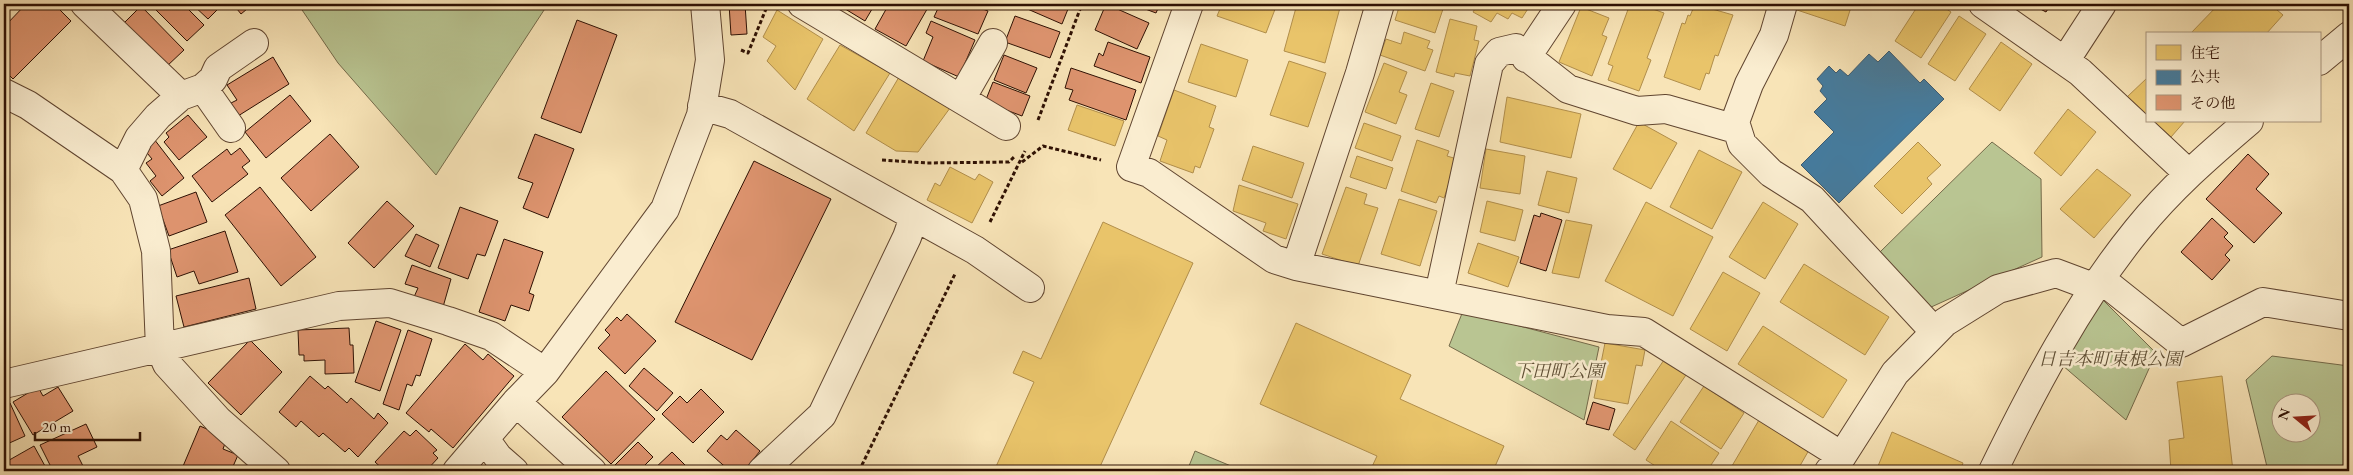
<svg xmlns="http://www.w3.org/2000/svg" width="2353" height="475" font-family="'EB Garamond','Noto Serif JP',serif">
<style>
.green{fill:#b9c592;stroke:#746a4a;fill-rule:evenodd}
.homes{fill:#e9c46a;stroke:#b18e4b}
.public{fill:#457b9d;stroke:#3e5b6f}
.building{fill:#de946f;stroke:#2e1003}
.lines{fill:none;stroke-linecap:round;stroke-linejoin:round}
.minor-casing{stroke:#604530;stroke-width:30}
.path{stroke:#2e1003;stroke-width:3;stroke-dasharray:4 2.5;stroke-linecap:butt}
.minor{stroke:#faedd0;stroke-width:28}
.labels{text-anchor:middle;dominant-baseline:central;stroke-width:5;stroke-linejoin:round;paint-order:stroke}
.park-label{font-size:18px;font-style:italic;fill:#5f4f35;stroke:#faedd0}
</style>
<rect width="100%" height="100%" fill="#f8e4b7"/>
<filter id="stains"><feTurbulence type="fractalNoise" baseFrequency=".004" numOctaves="4"/><feColorMatrix values="0 0 0 0 .2 0 0 0 0 .09 0 0 0 0 .02 0 0 0 .5 -.17"/></filter>
<radialGradient id="worn" r=".72"><stop offset=".6" stop-color="#630" stop-opacity="0"/><stop offset="1" stop-color="#630" stop-opacity=".3"/></radialGradient>
<path class="green" d="M298,4h250l-112,171 -98,-112z
M1992,142l49,37 1,78 -113,51 -49,-56z
M2103,300l53,53 -30,67 -64,-55z
M1463,311l136,36 -15,73 -135,-74z
M2272,356l77,10v105h-81l-22,-91zM2310,402v30h-30v-30z
M1195,451l48,20h-56z"/>
<path class="homes" d="M1222,4h55l-11,29 -49,-17z
M1297,4h44l-16,59 -41,-12z
M1400,4h26l17,5 -8,24 -40,-13z
M1478,4h53l-9,14 -10,-5 -4,6 -11,-6 -6,9 -18,-10z
M1630,4h9l25,9 -17,45 4,2 -12,31 -31,-11 5,-14 -5,-2z
M1695,4l38,11 -15,41 -3,-1 -6,19 -3,-1 -6,17 -36,-13 18,-54 3,1 3,-9 2,1z
M1799,4h53l-7,22 -48,-16z
M1919,4h20l12,8 -30,46 -26,-17z
M2219,4h51l13,11 -17,19h-76z
M1581,7l28,11 -7,17 5,2 -15,39 -33,-14z
M777,10l46,29 -28,51 -28,-29 9,-15 -13,-9z
M1959,16l27,18 -31,47 -27,-17z
M1450,19l27,7 -3,14 5,1 -9,35 -15,-3 -1,4 -18,-5z
M1404,32l26,9 -3,7 6,2 -8,21 -45,-16 6,-16 15,5z
M2001,42l31,22 -32,47 -31,-22z
M1201,44l47,16 -12,37 -48,-15z
M840,45l50,28 -36,58 -47,-32z
M1289,61l37,12 -18,54 -38,-12z
M1384,63l23,9 -8,20 8,3 -11,29 -31,-12z
M899,77l51,31 -32,44 -22,-1 -30,-18z
M2147,78v37l-20,-18z
M1431,83l23,8 -15,46 -24,-8z
M1174,90l42,16 -7,21 5,2 -14,39 -5,-2 -2,7 -33,-12 7,-21 -9,-4z
M1507,97l74,17 -10,44 -71,-16z
M1077,105l47,16 -9,25 -47,-16z
M2068,109l28,23 -35,44 -27,-23z
M2153,121h32l-14,16z
M1639,122l38,21 -26,46 -38,-20z
M1364,123l37,13 -9,25 -37,-13z
M1417,140l32,11 -2,5 10,3 -13,39 -5,-2 -3,7 -35,-12z
M1918,142l23,23 -14,13 5,6 -30,30 -28,-28z
M1253,146l51,17 -12,35 -50,-18z
M1486,149l39,7 -5,38 -40,-6z
M1699,150l43,22 -30,57 -42,-22z
M1357,156l36,12 -7,21 -36,-12z
M950,167l25,13 4,-6 14,8 -21,41 -45,-23 8,-17 5,3z
M2097,169l34,26 -37,43 -34,-29z
M1547,171l30,7 -8,35 -31,-8z
M1239,185l59,19 -12,35 -23,-8 3,-8 -33,-12z
M1346,187l21,7 -3,10 14,4 -20,58 -36,-12z
M1399,199l38,12 -17,55 -39,-12z
M1487,201l36,9 -8,31 -35,-9z
M1646,202l67,35 -40,79 -68,-35z
M1763,202l35,22 -33,55 -36,-22z
M1566,220l26,5 -13,53 -27,-5z
M1103,222l90,41 -95,208h-104l40,-89 -21,-9 10,-22 18,8z
M1478,243l41,14 -11,30 -40,-14z
M1804,264l85,53 -24,38 -85,-53z
M1723,272l37,21 -33,58 -37,-22z
M1296,323l115,52 -11,24 104,47 -11,25h-123l7,-15 -117,-52z
M1763,326l84,54 -24,38 -85,-54z
M1605,343l40,7 -3,16 -6,-1 -8,39 -34,-6z
M1666,357l22,15 -53,78 -22,-15z
M2222,376l11,95h-62l-2,-31 15,-2 -7,-56z
M1704,386l40,27 -23,36 -41,-27z
M1759,420l50,30 -12,21h-14l-4,-2 -2,2h-48z
M1671,421l48,32 -12,18h-44l-17,-11z
M1892,432l71,31 -3,8h-84z"/>
<path class="public" d="M1889,51l31,32 4,-4 20,20 -105,104 -38,-38 33,-33 -20,-20 13,-13 -7,-8 3,-5 -6,-7 12,-13 7,7 4,-4 8,7 21,-22 9,8z"/>
<path class="building" d="M26,4h28l17,17 -58,58 -9,-9v-43z
M150,4h33l21,21 -17,16z
M192,4h31l-15,15z
M233,4h20l-12,10z
M729,4h16l2,30 -16,1z
M837,4h38l-10,17z
M889,4h41l-24,42 -31,-17z
M940,4h30l18,7 -10,23 -44,-17z
M1016,4h54l-8,20z
M1106,4l43,19 -12,26 -42,-19z
M1132,4h28l-4,9z
M2031,4h20l-5,8z
M141,6l43,44 -18,17 -42,-44z
M1015,16l45,16 -10,26 -45,-16z
M577,20l40,15 -36,98 -40,-15z
M931,21l44,19 -16,37 -36,-16 10,-24 -7,-4z
M1108,42l42,15 -9,26 -47,-17 5,-13 4,3z
M1004,55l33,13 -11,25 -32,-13z
M273,57l16,27 -51,32 -7,-13 6,-3 -10,-15z
M1071,68l65,22 -10,30 -57,-20 4,-10 -8,-2z
M993,82l37,14 -8,20 -37,-14z
M290,95l21,26 -45,37 -21,-26z
M188,115l19,22 -28,23 -15,-18 5,-5 -3,-4z
M330,134l29,33 -48,44 -30,-33z
M535,134l39,15 -26,69 -25,-10 10,-25 -15,-5z
M154,139l30,39 -22,18 -12,-15 6,-5 -10,-13 6,-4 -9,-11z
M240,148l10,13 -8,6 6,7 -36,28 -20,-26 35,-27 4,6z
M2248,154l21,20 -13,15 26,24 -28,30 -48,-44z
M754,161l77,38 -79,161 -77,-38z
M260,187l56,70 -35,29 -56,-71z
M196,192l11,30 -38,14 -11,-30z
M387,201l27,25 -40,42 -26,-25z
M460,207l38,14 -13,35 -8,-2 -9,25 -30,-11z
M1541,213l21,7 -16,51 -26,-8 14,-48 6,2z
M2212,218l16,15 -4,4 9,9 -8,9 5,5 -18,20 -31,-28z
M225,231l13,41 -39,12 -5,-13 -17,6 -9,-27z
M416,234l23,11 -9,22 -25,-11z
M504,239l39,13 -14,41 5,2 -5,16 -18,-6 -6,16 -26,-9z
M412,265l39,14 -8,28 -29,-10 4,-9 -13,-4z
M249,278l7,31 -72,18 -8,-31z
M627,314l29,27 -31,33 -27,-26 12,-13 -5,-5 12,-13 4,4z
M376,321l25,9 -21,61 -25,-9z
M349,328l1,17h3l1,28 -29,1v-14l-21,1v-6h-5l-1,-25z
M408,330l24,9 -12,37 -4,-1 -4,11 -5,-2 -8,26 -16,-6z
M250,340l32,32 -41,43 -33,-32z
M465,344l18,16 5,-6 26,22 -61,72 -22,-19 -2,3 -23,-19z
M644,368l29,25 -16,18 -28,-25z
M606,371l49,48 -44,45 -49,-47z
M310,376l15,13 3,-3 19,17 4,-5 23,21 4,-6 10,10 -30,34 -9,-9 -4,4 -22,-19 -4,4 -18,-16 -5,6 -17,-15z
M38,387l5,9 15,-9 15,24 -40,24 -20,-33z
M701,389l23,23 -31,31 -31,-29 18,-18 7,7z
M1593,402l22,7 -6,21 -23,-6z
M10,403l15,33 -20,9 2,5 -3,1v-45z
M86,424l11,23 -19,9 5,10 -10,5h-20l-13,-26z
M200,426l27,12 -4,11 15,6 -7,16h-50z
M416,430l21,20 -4,3 5,5 -12,13h-41l-10,-9 29,-31 6,5z
M736,430l24,21 -16,20h-14l-23,-20 14,-16 6,5z
M638,442l15,15 -14,14h-26l-2,-2z
M34,446l11,20 -9,5h-32v-8z
M672,452l19,19h-39z"/>
<g class="lines">
<g class="minor-casing">
<path id="minor" d="M85,4l96,92 -23,20 -19,22 -16,32
M802,4l204,122
M1189,4l-58,163 18,6 125,86 22,7 311,63 37,3 198,124
M1783,4l-9,31 -25,49 -14,38 7,22 29,29 41,26 122,132
M1983,4l97,68 108,101
M1526,58l36,-54
M2065,61l37,-57
M2319,61l30,-25
M203,88l28,40
M4,93l24,12 95,65 20,29 13,52 4,97 7,16 51,56 58,51
M181,96l22,-8 10,-9 5,-11 36,-25
M961,99l32,-56
M702,106l28,8 245,136 55,38
M1296,266l64,-193 20,-69
M2102,280l79,63 82,-41 86,14
M1439,294l50,-230 10,-12 17,-4 52,41 69,22 29,-2 70,20
M4,384l335,-78 51,-3 58,18 43,15 54,36
M516,402l76,69
M485,439l13,18 16,14
M457,471l59,-69 29,-30 120,-163 36,-94 9,-55 -5,-56
M762,471l60,-56 85,-178 7,-20
M1829,471l13,-15 53,-83 50,-51 53,-33 58,-16 40,15
M1993,471c40,-82 86,-170 144,-241 33,-41 72,-75 112,-109"/>
</g>
<path class="path" d="M741,50l7,3 20,-49
M1038,120l44,-116
M882,160l45,3 82,-1 5,-5
M1022,162l21,-16 58,14
M990,222l35,-71
M859,471l96,-197"/>
<use href="#minor" class="minor"/>
</g>
<g class="labels">
<g class="park-label">
<text x="2110" y="358">日吉本町東根公園</text>
<text x="1559" y="370">下田町公園</text>
</g>
</g>
<rect width="2353" height="475" fill="none" stroke="#f8e4b7" stroke-width="20"/>
<rect x="5" y="5" width="2343" height="465" fill="none" stroke="#2e1003" stroke-width="2.5"/>
<rect x="10" y="10" width="2333" height="455" fill="none" stroke="#2e1003"/>
<rect x="2146" y="32" width="175" height="90" fill="#faedd0" stroke="#a8957e"/>
<rect x="2156" y="45" width="25" height="15" fill="#e9c46a" stroke="#a8957e"/>
<text x="2190" y="58" font-size="15" fill="#2e1003">住宅</text>
<rect x="2156" y="70" width="25" height="15" fill="#457b9d" stroke="#a8957e"/>
<text x="2190" y="82" font-size="15" fill="#2e1003">公共</text>
<rect x="2156" y="95" width="25" height="15" fill="#de946f" stroke="#a8957e"/>
<text x="2190" y="108" font-size="15" fill="#2e1003">その他</text>
<g transform="translate(2296 418) rotate(288)"><circle r="24" fill="#faedd0" stroke="#a8957e"/>
<path d="M0-4L9 19L0 12L-9 19Z" fill="#8f2418"/>
<text y="-8" font-size="14" font-weight="bold" text-anchor="middle" fill="#2e1003">N</text>
</g>
<path d="M35 432v8h105v-8" fill="none" stroke="#2e1003" stroke-width="2.5"/>
<text x="42" y="432" font-size="15" fill="#2e1003" stroke="#faedd0" stroke-width="4" paint-order="stroke">20 m</text>
<rect width="100%" height="100%" filter="url(#stains)"/>
<rect width="100%" height="100%" fill="url(#worn)"/>
</svg>
